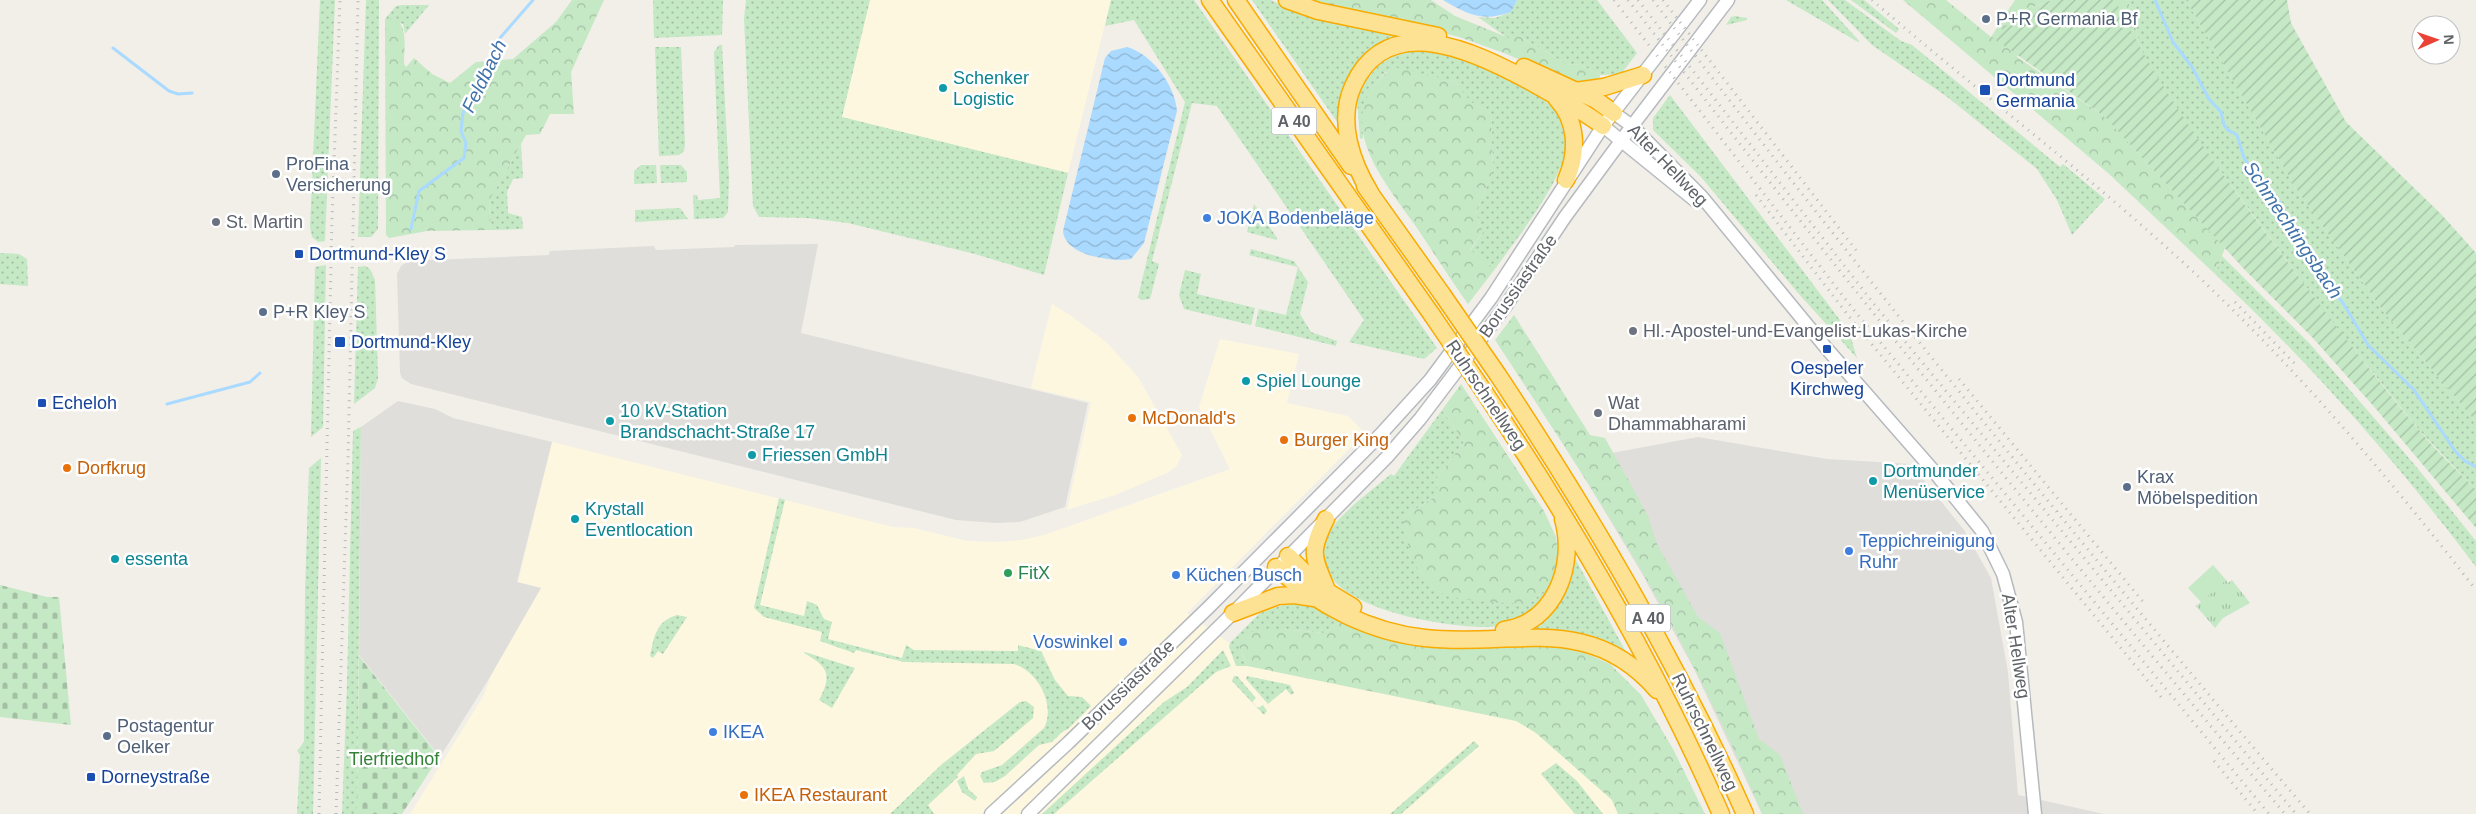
<svg xmlns="http://www.w3.org/2000/svg" width="2476" height="814" font-family="Arial,sans-serif">
<style>
.commercial{fill:#fef7e0}
.industrial{fill:#e0deda}
.grass{fill:url(#grass-dots)}
.forest{fill:url(#forest-crowns)}
.cemetery{fill:url(#cemetery-stones)}
.park{fill:url(#park-tufts)}
.garden{fill:url(#garden-furrows)}
.pitch{fill:#c5e8c5}
.water{fill:url(#water-waves)}
.lines{fill:none;stroke-linecap:round;stroke-linejoin:round}
.stream{stroke:#aadaff;stroke-width:3}
.secondary-casing{stroke:#b6babf;stroke-width:15}
.highway-casing{stroke:#f9ab00;stroke-width:19}
.secondary{stroke:#fff;stroke-width:12}
.highway{stroke:#fde293;stroke-width:16}
.rail{stroke:#b6b7b8;stroke-width:3;stroke-dasharray:1 6;stroke-linecap:butt}
.highway-bridge-casing{stroke:#f9ab00;stroke-width:19;stroke-linecap:butt}
.highway-bridge{stroke:#fde293;stroke-width:16}
.service-dot{fill:#5c6f8a;stroke:#fff;stroke-width:2}
.culture-dot{fill:#0f9aa8;stroke:#fff;stroke-width:2}
.transit-dot{fill:#1a4fb4;stroke:#fff;stroke-width:2}
.shop-dot{fill:#3f7fe0;stroke:#fff;stroke-width:2}
.worship-dot{fill:#6b7280;stroke:#fff;stroke-width:2}
.food-dot{fill:#e8710a;stroke:#fff;stroke-width:2}
.leisure-dot{fill:#2e9e5b;stroke:#fff;stroke-width:2}
.labels{text-anchor:middle;dominant-baseline:central;stroke-width:5;stroke-linejoin:round;paint-order:stroke}
.shield{fill:#fff;stroke:#8f9295;stroke-width:1}
.shield-label{font-size:16px;font-weight:bold;fill:#5f6368}
.service-label{font-size:18px;fill:#4e5e75;stroke:#fff;text-anchor:start}
.culture-label{font-size:18px;fill:#0d838f;stroke:#fff;text-anchor:start}
.transit-label{font-size:18px;fill:#164399;stroke:#fff;text-anchor:start}
.street-label{font-size:18px;fill:#5f6368;stroke:#fff}
.shop-label{font-size:18px;fill:#366cbe;stroke:#fff;text-anchor:start}
.worship-label{font-size:18px;fill:#5b616d;stroke:#fff;text-anchor:start}
.food-label{font-size:18px;fill:#c56008;stroke:#fff;text-anchor:start}
.leisure-label{font-size:18px;fill:#27864d;stroke:#fff;text-anchor:start}
.park-label{font-size:18px;fill:#348238;stroke:#fff}
.water-label{font-size:19px;font-style:italic;fill:#4174aa;stroke:#fff}
</style>
<defs>
<pattern id="grass-dots" width="8" height="8" patternUnits="userSpaceOnUse" patternTransform="scale(1.25)"><rect width="8" height="8" fill="#c5e8c5"/><path d="M2 2h.1M6 6h.1" fill="none" stroke="#a3c0a4" stroke-width="1.8" stroke-linecap="round"/></pattern>
<pattern id="forest-crowns" width="20" height="18" patternUnits="userSpaceOnUse" patternTransform="scale(1.25)"><rect width="20" height="18" fill="#c5e8c5"/><path d="M2 6a3 3 0 1 1 6 0M12 15a3 3 0 1 1 6 0" fill="none" stroke="#a3c0a4"/></pattern>
<pattern id="cemetery-stones" width="16" height="16" patternUnits="userSpaceOnUse" patternTransform="scale(1.25)"><rect width="16" height="16" fill="#c5e8c5"/><path d="M2 7V4a2 2 0 0 1 4 0v3zM10 15v-3a2 2 0 0 1 4 0v3z" fill="#a3c0a4"/></pattern>
<pattern id="park-tufts" width="24" height="20" patternUnits="userSpaceOnUse" patternTransform="scale(1.25)"><rect width="24" height="20" fill="#c5e8c5"/><path d="M3 7l-1-3M5 7V3M7 7l1-3M15 17l-1-3M17 17v-4M19 17l1-3" fill="none" stroke="#a3c0a4"/></pattern>
<pattern id="garden-furrows" width="10" height="10" patternUnits="userSpaceOnUse" patternTransform="scale(1.25)"><rect width="10" height="10" fill="#c5e8c5"/><path d="M-1 1l2-2M0 10L10 0M9 11l2-2" fill="none" stroke="#a3c0a4"/></pattern>
<pattern id="water-waves" width="16" height="10" patternUnits="userSpaceOnUse" patternTransform="scale(1.25)"><rect width="16" height="10" fill="#aadaff"/><path d="M0 5q4-4 8 0t8 0" fill="none" stroke="#8eb4d2"/></pattern>
</defs>
<rect width="100%" height="100%" fill="#f1efe8"/>
<path class="commercial" d="M869,0h242l-43,173 -227,-56z
M1052,304l21,13 33,25 32,35 44,78 -6,12 -9,6 -52,22 -48,15 24,-108 -60,-14z
M1220,339l79,15 -12,49 61,13 17,17 -178,180 45,32 285,66 96,85 8,18h-1211l74,-119 7,-20 50,-87 -23,-6 34,-140 341,85 21,1 53,13 31,1 23,-2 23,-5 186,-66 -31,-62z"/>
<path class="industrial" d="M818,244l-17,89 287,70 -23,104 -45,15 -24,1 -40,-3 -545,-136 -9,-6 -2,-5 -3,-99 4,-8 7,-5 141,-6 1,-4 104,-5 2,4 78,-3 1,-2z
M398,401l37,8 18,9 99,24 -35,140 24,6 -51,89 -50,80 -81,-102 2,-228z
M1698,437l129,22 84,5 53,66 27,48 17,94 10,123 86,19h-342l-67,-143 -54,-99 -67,-112z"/>
<path class="grass" d="M320,0h15l-10,241 -7,1 -6,-5 -2,-10z
M366,0h13l-1,229 -7,8h-13z
M653,0h70l-1,35 -68,3z
M746,0h124l-28,117 226,56 -24,102 -69,-21 -127,-31 -41,-5 -48,-1 -6,-11 -9,-187z
M1111,0h83l243,348 -13,11 -75,-17 15,-22 -147,-214 -25,-3 -40,158 7,3 -9,35 -9,1 -3,-3 47,-195 -51,-82 -29,6z
M1252,0h19l12,6 122,29c-46,22 -68,34 -65,91z
M1517,0h80l40,53 -16,21 -21,1 -19,-10 -15,-1 -47,-28 -10,3 -31,-22 17,1 16,-6z
M1786,0h36l38,42h-2z
M1828,0h17l56,41 11,4 148,122 3,-3 42,35 -33,36 -15,-35 -20,-31 -91,-73 -74,-51z
M1851,0h13l35,29 -3,4z
M2126,0h60l111,190 87,122 92,110v68l-56,-59 -87,-108 -150,-203 -43,-70 -7,-40z
M403,5h26l-24,29 -2,-10 -18,-5 11,-13z
M1735,16l12,2v2l-21,5 5,-8z
M719,45h3l7,133 -1,34 -5,6 -29,1 -1,-24h4l1,5 22,-2 -6,-146z
M655,47h26l4,98 -1,6 -5,4 -20,1z
M1427,49l65,17 52,34 15,14 8,14 -3,1c1,9 2,18 0,27 -7,32 -49,85 -69,113l-25,-18 13,-19 -7,-19 17,-43 -2,-56 -22,-13 -15,-20 -68,-9c-20,20 -25,38 -23,66l-3,1 -3,-39 8,-19 15,-17 20,-12z
M1670,95l179,237 8,26 -59,-65 -97,-116 -48,-47v-12z
M521,144l2,34 -10,1 -6,13 1,21 14,4 1,12 -32,1 -2,-29z
M641,165h15l1,18 -23,1v-13z
M660,165h21l6,7v10l-26,1z
M1254,204l23,34v2l-30,-8z
M680,208l8,11 -53,3v-12z
M1251,249l43,12 14,21 -8,32 11,18 26,9 -1,5 -81,-20 4,-17 27,6 12,-48 -49,-12z
M0,253l19,1 8,5 1,27 -28,-2z
M2222,256l88,88 104,120 62,77v26c-79,-105 -165,-203 -261,-293z
M326,265l-3,162 -12,10 4,-170z
M365,266l5,3 5,11 3,98 -3,10 -21,16 4,-137z
M1185,270l16,4 -4,20 58,14 -4,17 -67,-16 -5,-14z
M1442,410l22,32 -27,36 1,17 -35,22 36,75 37,8 54,3 24,-21c-10,15 -18,30 -36,37 -8,4 -20,8 -29,8 -42,1 -186,-20 -164,-86 7,-23 48,-51 66,-67l3,2z
M361,427l-4,387h-15l5,-130 6,-253z
M321,458l-8,356h-16l3,-59 -3,-4 7,-9 1,-151 4,-123z
M779,498l6,2 -25,105 44,11 3,-15 10,4 7,14 8,3 -4,17 74,19 4,-13 8,5 104,1v-6l23,6 14,29 13,16 14,1 9,9 -23,23 -6,3 -10,10 -13,3 -34,31 -10,6 -11,1 -4,-7 2,-4 20,-7 42,-37c12,-23 -6,-57 -30,-64l-110,-2 -48,-12 -2,3 -34,-12 2,-9 -58,-15 -10,-9z
M1571,551l61,112 -104,-33z
M1283,602l29,2 31,15 -18,14 -45,-4 -39,22 6,15h-11l-7,-19 1,-4 30,-30 23,-8z
M677,615l10,2 -24,37 -5,-3 -5,7 -3,-2c4,-19 6,-35 27,-41z
M1223,650l8,16 -15,6 -162,142h-12l122,-112 23,-15z
M805,652l50,16 -23,40 -13,-8c13,-25 10,-33 -15,-47z
M1234,676h3l19,22 -4,4 6,6 5,-3 4,6 -3,4 -32,-34z
M1247,676l43,9 4,8 -3,2 -5,-6 -18,15 -22,-25z
M1026,701l8,6 -1,11 -39,33 -18,3 -19,21 1,2 -30,28 6,9h-44l51,-49 79,-63z
M1474,741l5,5 -78,68h-11z
M1556,763l21,18 26,33h-28l-34,-40z
M964,776l4,13 9,8 -2,4 -13,-9 -5,-11z"/>
<path class="forest" d="M572,0h32l-33,72 3,42h-24l-10,20 -14,1 -37,66 2,29 -64,1 -38,7 -3,-3 -1,-216 11,-1c12,12 8,30 8,46l2,3 8,-9 18,16 18,9 26,-21 37,-3 43,-37z
M1311,0h120l24,16 54,22 10,-2 47,28 15,1 19,10 -1,9 -29,-3 -66,-28 -45,-16z
M1903,0h43l45,37 24,-37h37l-21,8 -14,49 88,60 120,131 -10,26 -107,-101z
M2113,0h13l7,10 7,40z
M1394,67l60,14 16,20 21,13 2,56 -17,43 7,19 -13,18 25,19 -27,35c-18,-25 -34,-51 -51,-76 -35,-50 -91,-112 -23,-161z
M1514,315l76,120 15,3 43,78 9,28 41,73 22,16 39,106 21,16 23,59h-41c-35,-83 -76,-166 -121,-244 -46,-78 -96,-154 -146,-230z
M1461,384l83,127 12,26 3,25 -5,20 -24,21c-20,1 -75,-1 -92,-12 -24,-15 -32,-48 -35,-74l35,-22 -1,-17 27,-36 -22,-32z
M1343,619l41,16 162,9 28,4 36,16 31,31 32,54 32,65h-87l-6,-14 -76,-67 -20,-12 -269,-55 -8,-21 8,-13 33,-3 45,4z"/>
<path class="cemetery" d="M0,585l47,12h12l12,128 -71,-8z
M359,656l80,101 -37,57h-45z"/>
<path class="park" d="M2226,580l2,3 4,-3 18,23 -27,15 -8,10 -19,-22z"/>
<path class="garden" d="M2052,0h61l5,6c43,86 100,162 157,239 47,63 94,125 144,185 17,21 38,40 57,60v38l-100,-119 -64,-72 -68,-68 -139,-152 -113,-80 39,-29z
M2186,0h101l4,23 55,99 95,92 35,39v169l-92,-110 -87,-122z"/>
<path class="pitch" d="M2213,565l13,15 -25,22 -13,-14z"/>
<path class="water" d="M1443,0h74l-6,12c-29,10 -42,3 -68,-12z
M1127,47c25,7 48,38 50,64l-33,132 -13,16c-19,3 -66,-3 -68,-28l42,-173 6,-7z"/>
<g class="lines">
<path class="stream" d="M2155,0l18,42 19,25 17,32 12,13 3,13 4,5 9,5 7,23 23,33 8,4 7,11 1,7 20,27v9l3,7 37,47 25,42 46,45 41,61 10,10 11,6
M113,48l56,43 9,3 14,-1
M411,229l8,-38 45,-33 2,-15 -5,-12 2,-18 37,-75 33,-38
M167,404l83,-22 10,-9"/>
<g class="secondary-casing">
<path id="secondary" d="M1614,113l18,13 70,71 125,152 105,120 50,62 21,43 13,48 19,192
M1603,126l94,76
M991,814l77,-71 141,-136 172,-173 49,-54 61,-82 112,-172 97,-126
M1028,814l205,-201 154,-156 33,-38 85,-112 60,-90 67,-91 96,-126"/>
</g>
<g class="highway-casing">
<path id="highway" d="M1210,0l222,315
M1236,0l115,166
M1287,0l31,11 120,25
M1524,67l72,33 18,13
M1575,91l29,-4 39,-12
M1556,98c22,23 22,55 10,82
M1365,186l77,108
M1371,194c-19,-31 -34,-72 -18,-108 35,-77 123,-34 176,-5 25,14 51,28 74,45
M1498,375c94,142 178,284 247,439
M1485,393c90,134 171,273 236,421
M1326,519c-17,34 -13,37 1,71
M1288,556l29,29 36,22
M1276,567c41,38 93,65 149,71 87,10 164,-27 232,52
M1233,613l45,-17 16,-1 20,3
M1504,630c51,-7 72,-65 59,-111"/>
</g>
<use href="#secondary" class="secondary"/>
<use href="#highway" class="highway"/>
<path class="rail" d="M1614,0l239,309 416,505
M1628,0c213,276 431,548 657,814
M1638,0l236,304 422,510
M1653,0c210,278 431,549 657,814
M1663,0l196,254
M1872,0c104,90 214,173 315,266 107,99 200,209 289,324
M1756,195l91,119 314,383
M2235,302l63,65
M1959,379l185,224
M2214,761l44,53
M319,814l13,-596 8,-218
M336,814l12,-355 10,-459"/>
<g class="highway-bridge-casing">
<path id="highway-bridge" d="M1442,294l56,81
M1432,315l53,78"/>
</g>
<use href="#highway-bridge" class="highway-bridge"/>
</g>
<g class="service-dot">
<circle cx="1986" cy="19" r="5"/>
<circle cx="276" cy="174" r="5"/>
<circle cx="263" cy="312" r="5"/>
<circle cx="2127" cy="487" r="5"/>
<circle cx="107" cy="736" r="5"/>
</g>
<g class="culture-dot">
<circle cx="943" cy="88" r="5"/>
<circle cx="1246" cy="381" r="5"/>
<circle cx="610" cy="421" r="5"/>
<circle cx="752" cy="455" r="5"/>
<circle cx="1873" cy="481" r="5"/>
<circle cx="575" cy="519" r="5"/>
<circle cx="115" cy="559" r="5"/>
</g>
<g class="transit-dot">
<rect x="1979" y="84" width="12" height="12" rx="2.5"/>
<rect x="294" y="249" width="10" height="10" rx="2.5"/>
<rect x="334" y="336" width="12" height="12" rx="2.5"/>
<rect x="1822" y="344" width="10" height="10" rx="2.5"/>
<rect x="37" y="398" width="10" height="10" rx="2.5"/>
<rect x="86" y="772" width="10" height="10" rx="2.5"/>
</g>
<g class="shop-dot">
<circle cx="1207" cy="218" r="5"/>
<circle cx="1849" cy="551" r="5"/>
<circle cx="1176" cy="575" r="5"/>
<circle cx="1123" cy="642" r="5"/>
<circle cx="713" cy="732" r="5"/>
</g>
<g class="worship-dot">
<circle cx="216" cy="222" r="5"/>
<circle cx="1633" cy="331" r="5"/>
<circle cx="1598" cy="413" r="5"/>
</g>
<g class="food-dot">
<circle cx="1132" cy="418" r="5"/>
<circle cx="1284" cy="440" r="5"/>
<circle cx="67" cy="468" r="5"/>
<circle cx="744" cy="795" r="5"/>
</g>
<circle class="leisure-dot" cx="1008" cy="573" r="5"/>
<g class="labels">
<g class="shield">
<rect x="1271.5" y="107.5" width="45" height="27" rx="4"/>
<rect x="1625.5" y="604.5" width="45" height="27" rx="4"/>
</g>
<g class="shield-label">
<text x="1294" y="121">A 40</text>
<text x="1648" y="618">A 40</text>
</g>
<g class="service-label">
<text x="1996" y="19">P+R Germania Bf</text>
<text x="286" y="164">ProFina<tspan x="286" dy="21">Versicherung</tspan></text>
<text x="273" y="312">P+R Kley S</text>
<text x="2137" y="477">Krax<tspan x="2137" dy="21">Möbelspedition</tspan></text>
<text x="117" y="726">Postagentur<tspan x="117" dy="21">Oelker</tspan></text>
</g>
<g class="culture-label">
<text x="953" y="78">Schenker<tspan x="953" dy="21">Logistic</tspan></text>
<text x="1256" y="381">Spiel Lounge</text>
<text x="620" y="411">10 kV-Station<tspan x="620" dy="21">Brandschacht-Straße 17</tspan></text>
<text x="762" y="455">Friessen GmbH</text>
<text x="1883" y="471">Dortmunder<tspan x="1883" dy="21">Menüservice</tspan></text>
<text x="585" y="509">Krystall<tspan x="585" dy="21">Eventlocation</tspan></text>
<text x="125" y="559">essenta</text>
</g>
<g class="transit-label">
<text x="1996" y="80">Dortmund<tspan x="1996" dy="21">Germania</tspan></text>
<text x="309" y="254">Dortmund-Kley S</text>
<text x="351" y="342">Dortmund-Kley</text>
<text x="1827" y="368" text-anchor="middle">Oespeler<tspan x="1827" dy="21">Kirchweg</tspan></text>
<text x="52" y="403">Echeloh</text>
<text x="101" y="777">Dorneystraße</text>
</g>
<g class="street-label">
<text transform="translate(1668 165) rotate(46)">Alter Hellweg</text>
<text transform="translate(1518 286) rotate(-55)">Borussiastraße</text>
<text transform="translate(1486 395) rotate(56)">Ruhrschnellweg</text>
<text transform="translate(2016 646) rotate(81)">Alter Hellweg</text>
<text transform="translate(1128 685) rotate(-44)">Borussiastraße</text>
<text transform="translate(1705 732) rotate(64)">Ruhrschnellweg</text>
</g>
<g class="shop-label">
<text x="1217" y="218">JOKA Bodenbeläge</text>
<text x="1859" y="541">Teppichreinigung<tspan x="1859" dy="21">Ruhr</tspan></text>
<text x="1186" y="575">Küchen Busch</text>
<text x="1113" y="642" text-anchor="end">Voswinkel</text>
<text x="723" y="732">IKEA</text>
</g>
<g class="worship-label">
<text x="226" y="222">St. Martin</text>
<text x="1643" y="331">Hl.-Apostel-und-Evangelist-Lukas-Kirche</text>
<text x="1608" y="403">Wat<tspan x="1608" dy="21">Dhammabharami</tspan></text>
</g>
<g class="food-label">
<text x="1142" y="418">McDonald's</text>
<text x="1294" y="440">Burger King</text>
<text x="77" y="468">Dorfkrug</text>
<text x="754" y="795">IKEA Restaurant</text>
</g>
<g class="leisure-label">
<text x="1018" y="573">FitX</text>
</g>
<g class="park-label">
<text x="394" y="759">Tierfriedhof</text>
</g>
<g class="water-label">
<text transform="translate(484 76) rotate(-64)">Feldbach</text>
<text transform="translate(2293 230) rotate(56)">Schmechtingsbach</text>
</g>
</g>
<g transform="translate(2436 40) rotate(88)"><circle r="24" fill="#ffffff" stroke="#bfc1c3"/>
<path d="M0-4L9 19L0 12L-9 19Z" fill="#ea4335"/>
<text y="-8" font-size="14" font-weight="bold" text-anchor="middle" fill="#5f6368">N</text>
</g>
</svg>
